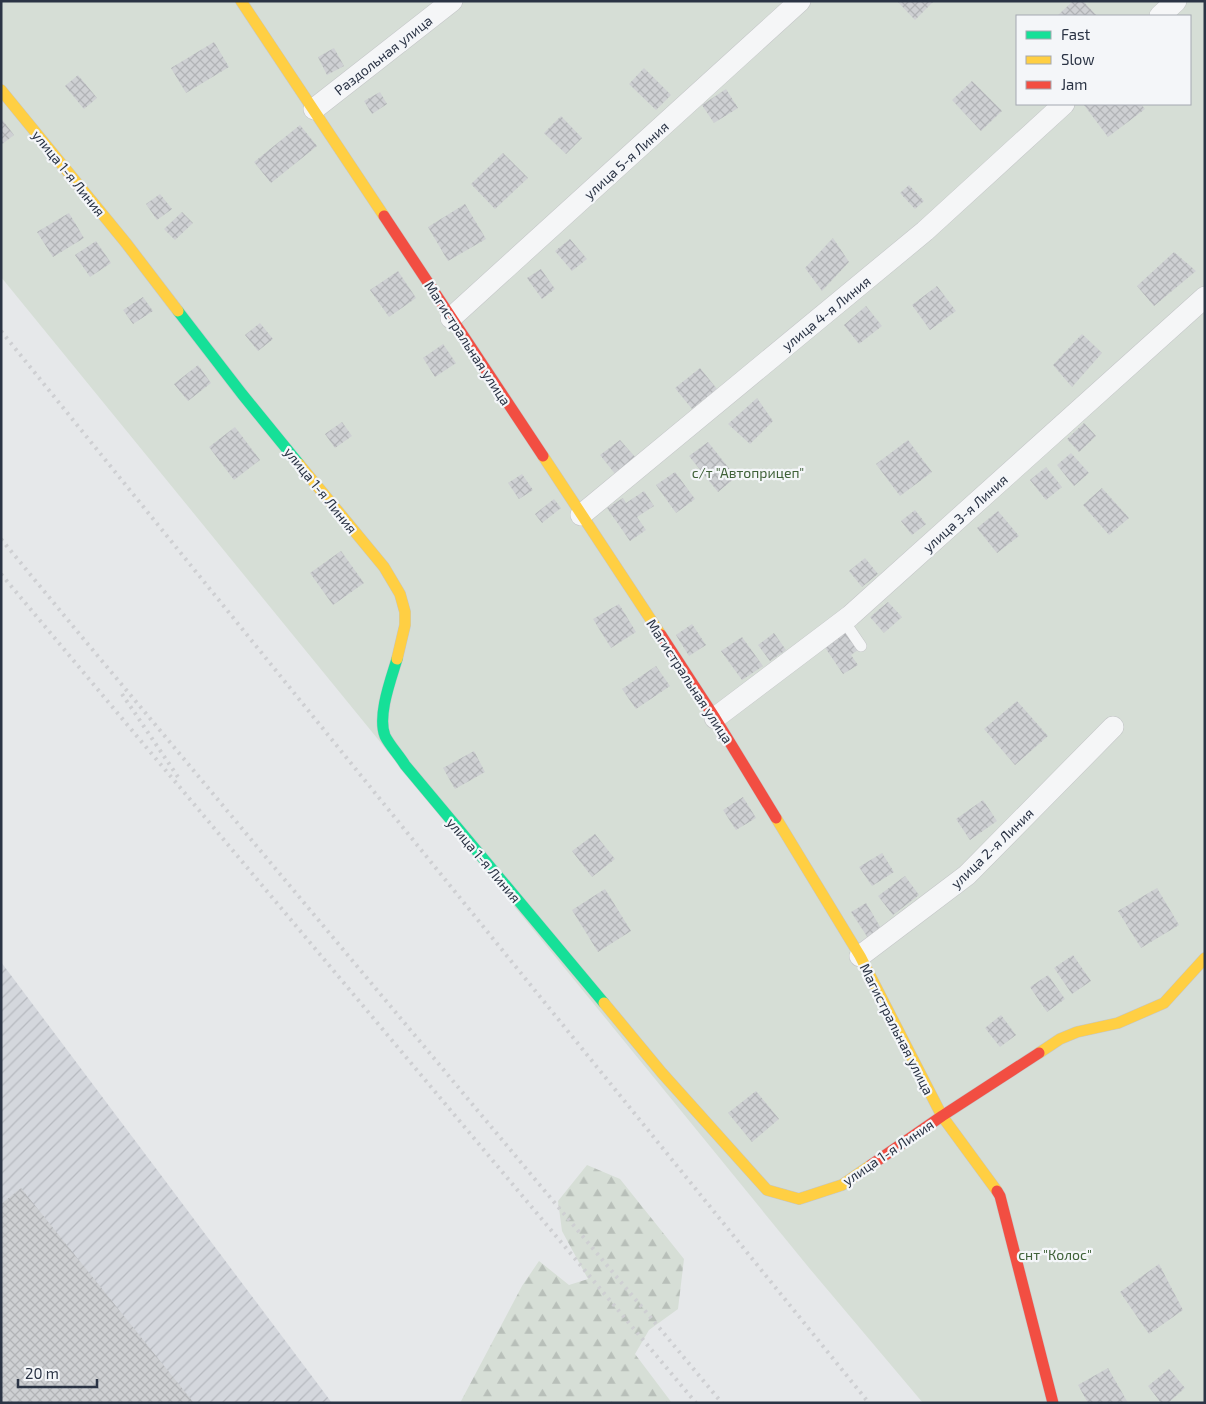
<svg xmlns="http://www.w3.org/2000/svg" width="1206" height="1404" font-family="'Exo 2',sans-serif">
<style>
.industrial{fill:url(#industrial-furrows)}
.forest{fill:url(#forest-firs)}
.garden{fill:#d6ded6;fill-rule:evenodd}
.building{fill:url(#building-cross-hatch)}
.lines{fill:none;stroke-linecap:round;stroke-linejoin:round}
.lane-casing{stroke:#c4c6c8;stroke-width:12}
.street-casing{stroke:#c4c6c8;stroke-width:22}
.fast-casing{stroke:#c4c6c8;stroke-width:12}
.slow-casing{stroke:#c4c6c8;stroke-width:12}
.jam-casing{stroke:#c4c6c8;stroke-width:12}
.lane{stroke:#f5f6f7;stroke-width:11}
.street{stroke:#f5f6f7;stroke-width:21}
.fast{stroke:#16e098;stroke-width:11}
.slow{stroke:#ffcf43;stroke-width:11}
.jam{stroke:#f24e42;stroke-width:11}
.rail{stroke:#cecfd2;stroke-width:4;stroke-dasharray:2.5 5;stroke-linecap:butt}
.labels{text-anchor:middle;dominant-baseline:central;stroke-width:4.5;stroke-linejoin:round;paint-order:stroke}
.street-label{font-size:14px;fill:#2b3445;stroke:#f4f6f9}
.park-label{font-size:14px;fill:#3f6138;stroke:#f4f6f9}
</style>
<defs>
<pattern id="industrial-furrows" width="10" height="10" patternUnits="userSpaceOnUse" patternTransform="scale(1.25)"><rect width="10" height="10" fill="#d4d7dd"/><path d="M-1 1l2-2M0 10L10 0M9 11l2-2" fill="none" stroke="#b6b9bf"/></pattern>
<pattern id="forest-firs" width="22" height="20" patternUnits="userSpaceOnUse" patternTransform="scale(1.25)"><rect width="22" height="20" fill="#d6ded6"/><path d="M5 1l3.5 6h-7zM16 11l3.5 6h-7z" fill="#b8bfb9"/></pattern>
<pattern id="building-cross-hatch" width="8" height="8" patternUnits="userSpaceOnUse" patternTransform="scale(1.25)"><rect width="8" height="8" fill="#ced0d3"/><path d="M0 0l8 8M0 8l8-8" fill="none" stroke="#b1b3b6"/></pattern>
</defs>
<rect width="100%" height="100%" fill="#e6e8ea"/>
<path class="industrial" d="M1,962l331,441h-331z"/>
<path class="forest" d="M587,1165l33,14 64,80 -6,50 -29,21 -14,24 37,49h-212l62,-117 17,-25 30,24 19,-6 -26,-48 -4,-30z"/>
<path class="garden" d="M1,1h1204v1402h-282l-113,-134 -809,-992zM1017,16h173v88h-173z"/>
<path class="building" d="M897,1h37l-19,19z
M1073,1h10l14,15h-40z
M214,42l15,25 -43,26 -15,-25z
M334,48l10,18 -17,9 -9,-18z
M644,68l27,27 -15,15 -27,-26z
M78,75l19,23 -13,11 -19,-23z
M972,81l30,30 -21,20 -29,-31z
M726,89l12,19 -24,15 -12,-18z
M380,92l7,12 -15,10 -8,-13z
M1086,104h55l4,5 -37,28 -24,-32z
M561,116l21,22 -16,16 -22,-21z
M1,118l13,17 -13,10z
M300,125l17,21 -46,37 -17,-21z
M503,153l25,25 -33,31 -24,-25z
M909,185l15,16 -9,8 -15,-16z
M160,194l12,15 -15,11 -11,-16z
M465,204l21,35 -38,22 -20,-34z
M182,212l11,11 -18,17 -11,-11z
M69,213l15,25 -31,19 -16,-25z
M833,238l16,24 -27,29 -17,-23z
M570,239l17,20 -15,12 -17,-20z
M96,241l15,22 -21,14 -15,-22z
M1174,252l22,19 -42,35 -17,-20z
M541,269l14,20 -13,10 -15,-21z
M398,271l18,27 -27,19 -19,-27z
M937,286l19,25 -26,19 -18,-25z
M143,297l10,14 -20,13 -10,-14z
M866,306l16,20 -23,18 -15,-19z
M260,323l13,16 -15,12 -13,-16z
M1082,334l20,19 -30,34 -19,-22z
M443,344l13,19 -21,14 -12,-19z
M198,365l13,18 -23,18 -14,-17z
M700,368l17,21 -25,20 -17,-21z
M757,398l16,23 -23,23 -22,-20z
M342,422l10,14 -17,12 -10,-14z
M1084,423l12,13 -17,16 -12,-13z
M235,427l25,33 -26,20 -25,-33z
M620,440l16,18 -20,17 -16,-20z
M908,440l24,32 -32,24 -24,-32z
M708,442l28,35 -18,15 -29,-36z
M1071,453l18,20 -15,13 -17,-21z
M1046,467l16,20 -16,13 -16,-20z
M675,472l20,27 -19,14 -20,-28z
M522,474l11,16 -14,9 -11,-16z
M1102,488l27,30 -20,17 -26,-30z
M644,491l10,15 -17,11 9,13 -16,11 -23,-33 16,-10 3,5z
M554,499l7,9 -19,15 -7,-9z
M915,510l11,14 -14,11 -11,-14z
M998,511l21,25 -22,17 -20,-25z
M341,551l23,32 -31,22 -23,-32z
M865,558l13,16 -16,13 -13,-16z
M888,602l14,15 -18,16 -14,-16z
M619,604l17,28 -25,16 -18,-29z
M692,624l14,21 -17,11 -13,-21z
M846,632l12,18 -7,5 7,10 -15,9 -19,-28z
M774,633l12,17 -16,11 -12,-16z
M742,637l21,29 -21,14 -21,-29z
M656,666l14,20 -34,23 -14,-20z
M1017,701l31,35 -33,29 -31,-36z
M474,751l11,21 -30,17 -12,-21z
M743,797l13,21 -20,12 -13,-20z
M983,800l14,21 -27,19 -14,-21z
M595,834l20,25 -23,18 -20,-26z
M882,853l12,19 -22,14 -13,-19z
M905,876l14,19 -26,20 -15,-19z
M1157,888l22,37 -38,23 -23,-37z
M605,889l26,42 -33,21 -26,-42z
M866,903l16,27 -14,8 -17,-26z
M1073,955l18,26 -19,13 -18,-26z
M1048,975l17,24 -18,13 -17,-25z
M1001,1015l15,20 -16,12 -15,-19z
M756,1091l23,28 -27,23 -24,-29z
M21,1188l173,215h-193v-199z
M1159,1264l24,46 -34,24 -29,-42z
M1108,1368l20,35h-40l-10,-18z
M1169,1369l16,19 -17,15h-7l-13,-17z"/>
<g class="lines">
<g class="lane-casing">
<path id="lane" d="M844,621l17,25"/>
</g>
<g class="street-casing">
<path id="street" d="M1160,16l16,-15
M314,109l138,-108
M451,318l349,-317
M581,515l344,-284 139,-127
M715,718l135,-102 355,-319
M860,956l107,-81 146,-148"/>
</g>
<g class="fast-casing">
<path id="fast" d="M178,311l64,83 57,70
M397,659c-6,20 -20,57 -12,77 5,10 14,19 20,29l199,238"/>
</g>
<g class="slow-casing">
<path id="slow" d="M241,1l143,215
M1,90l125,153 52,68
M543,456l118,179
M299,464l85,103 16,27 5,18v13l-8,34
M776,818l84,138 82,160 55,75
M604,1003l58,70 105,117 32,9 43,-14 29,-20
M1039,1053l21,-14 17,-7 41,-9 46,-20 41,-45"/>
</g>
<g class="jam-casing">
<path id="jam" d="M384,216l159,240
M661,635l54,83 61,100
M871,1165l71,-49 97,-63
M997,1191l3,5 53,207"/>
</g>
<use href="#lane" class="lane"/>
<use href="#street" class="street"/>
<use href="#fast" class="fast"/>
<use href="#slow" class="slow"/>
<use href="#jam" class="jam"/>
<path class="rail" d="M1,331l868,1072
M1,539l90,109
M1,574l695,829
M87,643l635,760
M122,694l56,83"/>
</g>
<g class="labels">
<g class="street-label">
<text transform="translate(383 55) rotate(-38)">Раздольная улица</text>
<text transform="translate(626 160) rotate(-42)">улица 5-я Линия</text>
<text transform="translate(69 173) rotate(51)">улица 1-я Линия</text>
<text transform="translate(826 313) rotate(-39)">улица 4-я Линия</text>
<text transform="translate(468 343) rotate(57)">Магистральная улица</text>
<text transform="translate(321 490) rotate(51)">улица 1-я Линия</text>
<text transform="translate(965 513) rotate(-42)">улица 3-я Линия</text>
<text transform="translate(690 681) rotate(57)">Магистральная улица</text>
<text transform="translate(992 848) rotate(-44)">улица 2-я Линия</text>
<text transform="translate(484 860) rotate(50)">улица 1-я Линия</text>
<text transform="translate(897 1029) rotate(63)">Магистральная улица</text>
<text transform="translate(888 1152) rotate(-34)">улица 1-я Линия</text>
</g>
<g class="park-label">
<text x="748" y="472">с/т "Автоприцеп"</text>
<text x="1055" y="1254">снт "Колос"</text>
</g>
</g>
<rect width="1206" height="1404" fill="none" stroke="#2b3445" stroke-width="5"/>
<rect x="1016" y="15" width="175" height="90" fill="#f4f6f9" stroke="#a4a8b1"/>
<rect x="1026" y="31" width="25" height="8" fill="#16e098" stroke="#a4a8b1"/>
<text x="1061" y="40" font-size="15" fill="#2b3445">Fast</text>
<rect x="1026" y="56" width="25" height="8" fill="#ffcf43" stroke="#a4a8b1"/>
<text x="1061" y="65" font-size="15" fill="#2b3445">Slow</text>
<rect x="1026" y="81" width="25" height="8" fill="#f24e42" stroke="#a4a8b1"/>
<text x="1061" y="90" font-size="15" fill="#2b3445">Jam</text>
<path d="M18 1379v8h79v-8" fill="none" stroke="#2b3445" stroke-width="2.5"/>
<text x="25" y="1379" font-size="15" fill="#2b3445" stroke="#f4f6f9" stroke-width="4" paint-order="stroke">20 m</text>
</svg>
